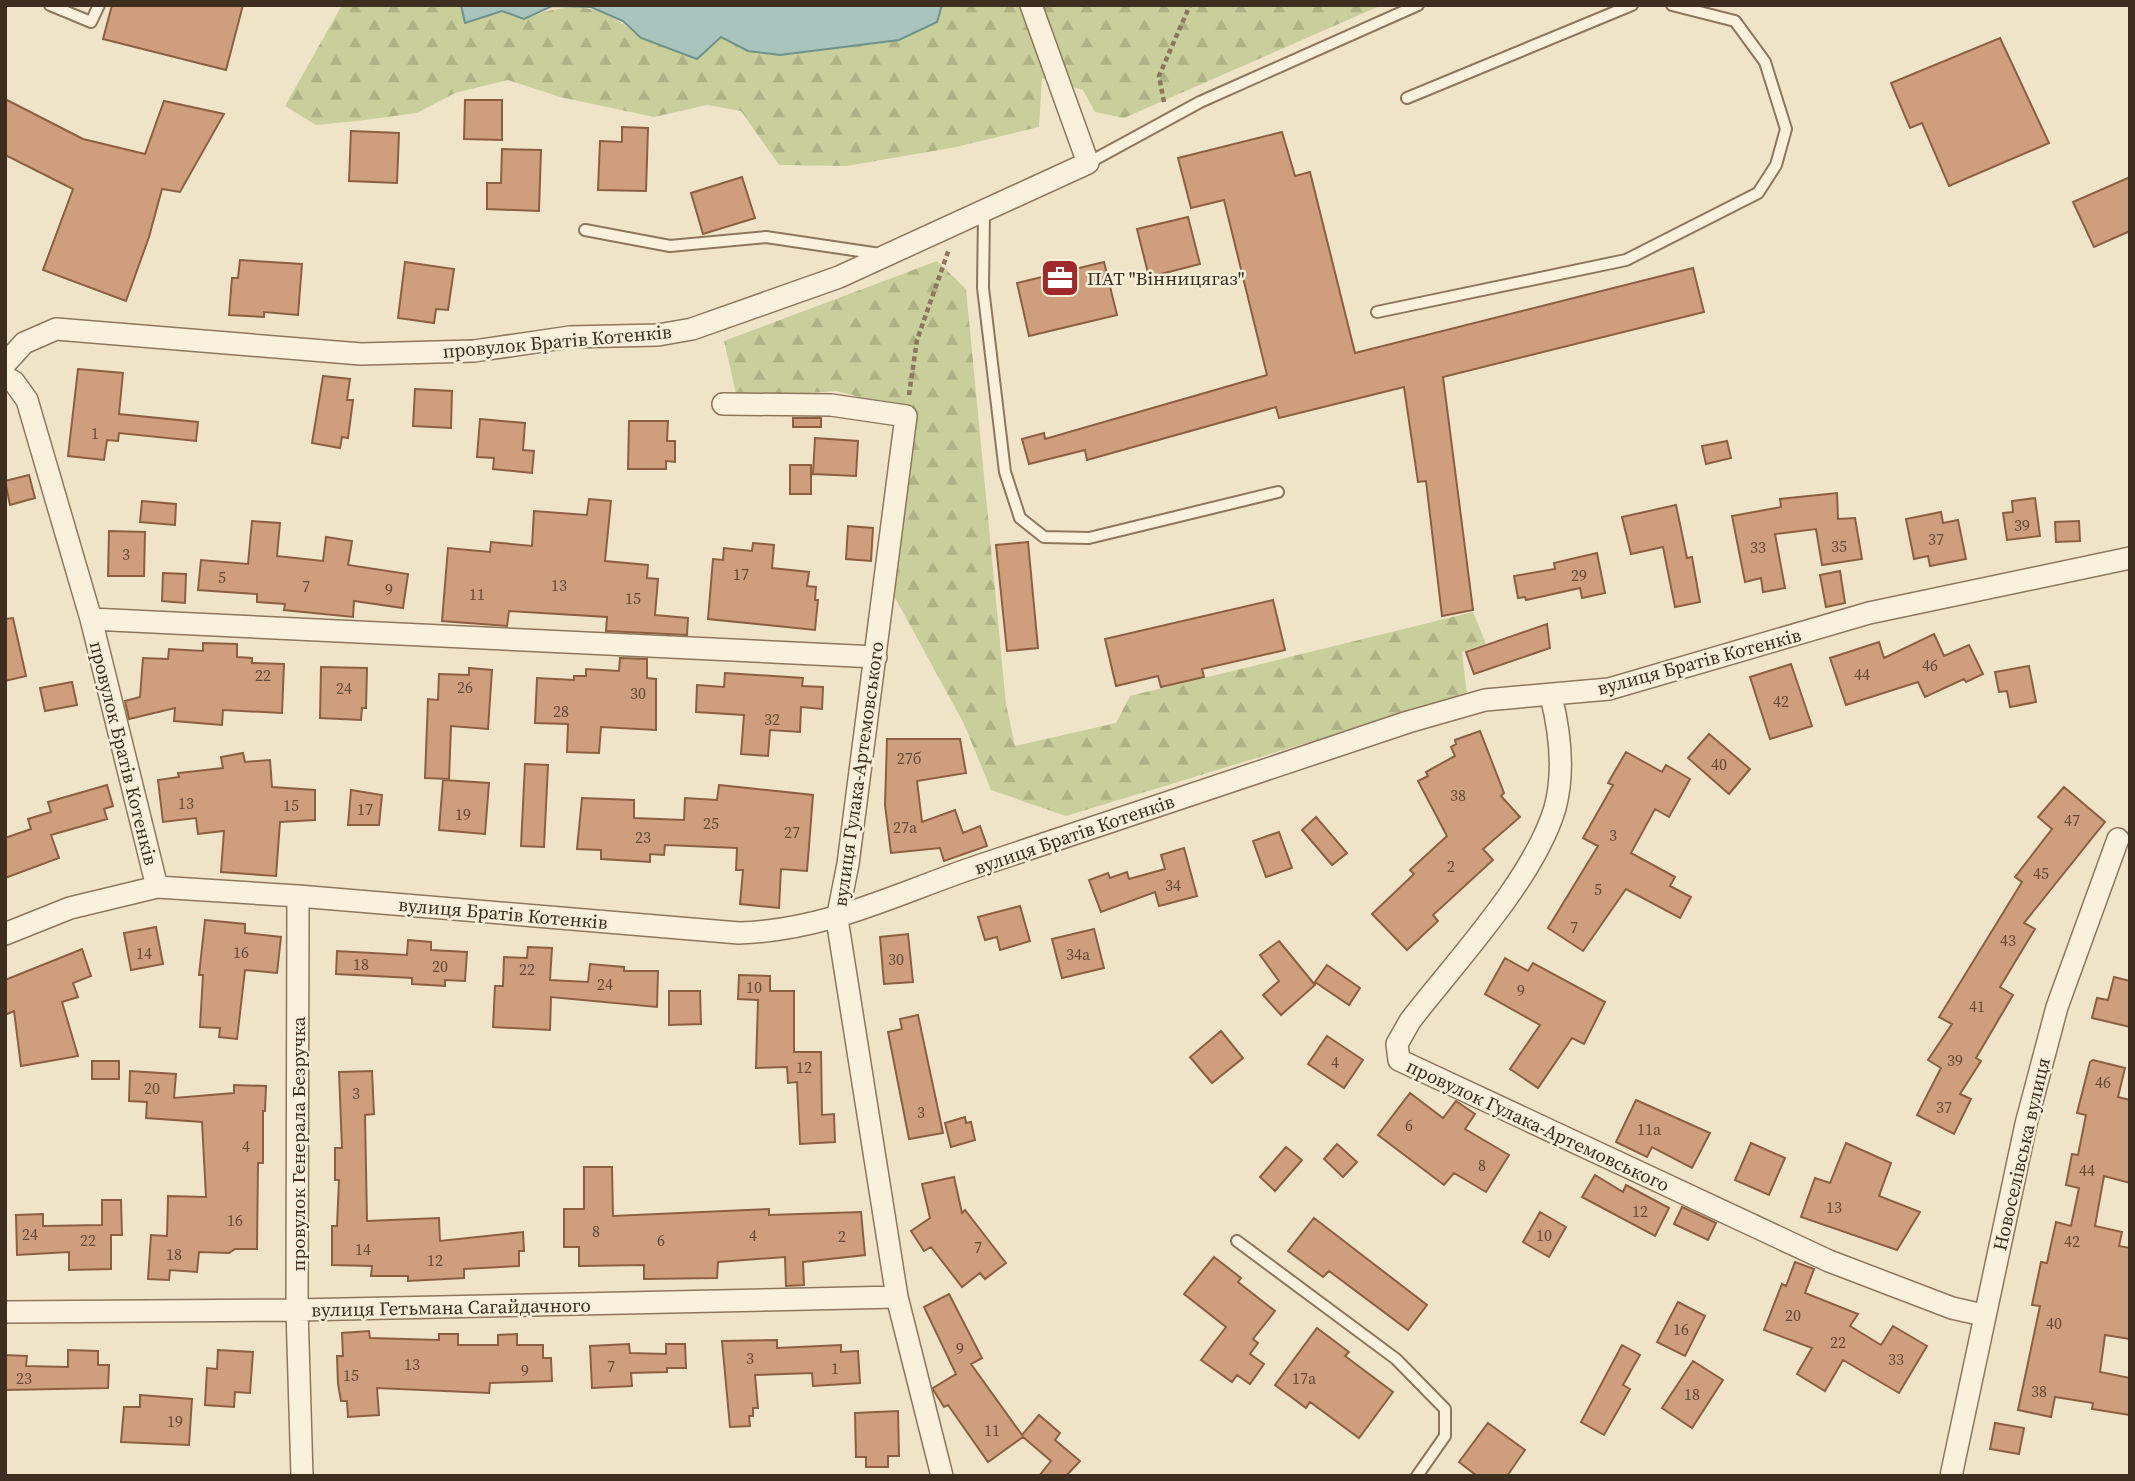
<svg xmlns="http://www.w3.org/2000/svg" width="2135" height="1481" font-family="'Source Serif 4',serif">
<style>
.forest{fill:url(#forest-firs)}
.water{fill:#a9c4bc;stroke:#6f938a;stroke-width:2}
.building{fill:#cf9f7d;stroke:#8d5f41;stroke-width:2}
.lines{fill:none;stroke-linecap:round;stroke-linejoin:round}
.lane-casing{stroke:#8d765c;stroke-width:14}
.street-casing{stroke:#8d765c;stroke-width:24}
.path{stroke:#8d765c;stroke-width:4.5;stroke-dasharray:5 3.5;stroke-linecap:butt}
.lane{stroke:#faf1dc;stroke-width:10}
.street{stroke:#faf1dc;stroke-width:21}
.labels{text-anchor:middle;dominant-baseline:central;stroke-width:5;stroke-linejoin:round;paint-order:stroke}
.number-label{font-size:16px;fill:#624a37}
.poi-label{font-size:19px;fill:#3d2e20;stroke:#f7eed8;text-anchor:start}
.street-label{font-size:19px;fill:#3d2e20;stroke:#f7eed8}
</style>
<defs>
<pattern id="forest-firs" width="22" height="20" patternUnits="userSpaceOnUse" patternTransform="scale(1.75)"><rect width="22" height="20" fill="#c9cf9b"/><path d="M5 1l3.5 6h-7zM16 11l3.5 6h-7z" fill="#aeb285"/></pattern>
</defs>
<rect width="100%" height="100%" fill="#f0e4c8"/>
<path class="forest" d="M342,5h119l4,18 37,-12 22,8c48,-19 78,-16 117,19l79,-1 28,14 189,-29 5,-17h440l-258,113 -29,-6 -12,-22 -41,-12 -3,49 -83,20 -109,19 -68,-1 -38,-54 -34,-6 -53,12 -94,-20 -52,-17 -53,13 -38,20 -60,8 -41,4 -31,-19z
M937,261l29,28 40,415 9,42 101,-23 14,-27 343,-84 13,32 -24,8 5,42 -401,122 -75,-26 -27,-66 -72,-132 24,-180 -79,-21 -100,7 -13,-57z"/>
<path class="water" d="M461,5h481l-5,17 -38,18 -119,15 -32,-4 -27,-14 -24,22 -56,-21 -18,-17 -32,-14 -39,-1 -28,13 -22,-8 -37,12z"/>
<path class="building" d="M112,5h131l-17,65 -123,-31z
M2000,38l49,105 -100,43 -27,-63 -12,5 -19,-45z
M5,99l78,40 62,15 19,-53 60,13 -44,78 -18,-3 -13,48 -23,64 -83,-31 30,-81 -68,-34z
M465,100h37v40l-38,-1z
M622,127l26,1 -2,63 -48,-1 2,-49 22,1z
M351,131l48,2 -2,50 -48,-2z
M1282,132l13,44 15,-4 45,181 338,-85 11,44 -261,65 30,233 -31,6 -16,-135 -8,1 -14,-95 -125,31 -3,-11 -189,53 -2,-10 -56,14 -7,-25 22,-6 1,6 222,-64 -43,-175 -33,8 -13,-50z
M502,149l39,1 -2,61 -52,-2v-26h14z
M742,177l13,41 -52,16 -12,-41z
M2130,177v54l-36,16 -21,-45z
M1188,217l12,47 -51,13 -12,-48z
M240,260l62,4 -4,51 -34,-3v5l-35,-2 3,-37h6z
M405,262l49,7 -6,41 -12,-1 -2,14 -36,-5z
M1104,262l13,53 -88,21 -12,-53z
M78,369l45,4 -4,41 79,8 -2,19 -77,-8 -1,8 -11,-1 -3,20 -36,-4z
M323,376l27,3 -3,21h6l-5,38 -6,-1 -2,11 -28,-5z
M415,389l37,2 -1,37 -38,-2z
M793,418h28v9h-28z
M480,419l45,4 -2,27 11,1 -2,22 -39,-4 1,-11 -17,-1z
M629,421h39l-1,20h8v21l-9,-1v8h-38z
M815,438l43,3 -2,35 -43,-2z
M1727,441l4,17 -25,6 -4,-18z
M790,465h21v29h-21z
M29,475l6,23 -25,7 -5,-24z
M1837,493l1,26 17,-1 7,41 -40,6 -6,-36 -41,5 10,54 -22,4 -2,-14 -16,4 -13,-66 49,-9 -1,-8z
M2035,498l5,38 -33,4 -4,-27 10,-1 -1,-11z
M589,499l22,2 -6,60 43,4 -1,13 11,1 -3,36 33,3 -1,17 -81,-4 1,-14 -98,-6 -2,15 -65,-5 6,-73 42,4 1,-10 41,4 2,-35 53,4z
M142,501l34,3 -1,21 -35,-3z
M1676,505l11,53 5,-1 8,45 -25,5 -12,-60 -32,7 -9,-37z
M1941,512l2,11 15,-3 8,39 -36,7 -2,-10 -14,3 -8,-40z
M252,521l28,2 -3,33 46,5 3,-24 26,4 -4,24 60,9 -5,34 -49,-7 -1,16 -69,-7 1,-6 -28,-2v-8l-59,-4 3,-30 47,4z
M2079,521l1,20 -24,1 -1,-20z
M848,526l25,2 -2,33 -25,-2z
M109,531l36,1 -1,44h-36z
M1028,542l10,106 -31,3 -11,-106z
M753,543l21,2 -2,23 37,4 -2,14 9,1 -1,13h3l-3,30 -107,-11 5,-60 10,1 1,-12 28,3z
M1597,553l8,40 -23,5 -2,-10 -54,12 -1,-3 -7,1 -4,-22 41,-7 -1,-6z
M1840,571l5,32 -19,4 -6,-32z
M163,573l23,1 -1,29 -23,-2z
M1273,600l12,50 -83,19 2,8 -43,10 -3,-11 -42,10 -11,-47z
M13,618l13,58 -21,5v-62z
M1547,624l3,24 -76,26 -8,-22z
M1934,634l10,22 25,-11 14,29 -17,8 -2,-3 -39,18 -7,-15 -72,23 -16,-47 49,-16 5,16z
M203,643l34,1v13l15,1v5l32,1 -2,49 -59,-3 -1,15 -48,-4 1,-13 -46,11 -4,-18 15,-4 3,-39 25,1 1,-10 34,2z
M620,658l27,1v19l9,1v51l-55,-3 -2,26 -32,-1 1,-28 -33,-1 2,-45 37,2v-4h12v-7l33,2z
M1791,664l21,62 -42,13 -20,-62z
M2029,666l7,36 -26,5 -3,-16 -8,1 -4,-20z
M321,667l46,1 -1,40h-4l-1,12 -41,-2z
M469,668l23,2 -4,59 -37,-3 -2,53 -24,-1 3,-79 10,1 1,-26 30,1z
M725,673l78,5 -1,8 21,1 -1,22 -21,-2 -1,25 -30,-2 -2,26 -27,-2 3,-39 -48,-3 1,-27 27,2z
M72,682l5,23 -32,6 -5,-23z
M1480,731l24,62 -3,3 19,21 -37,32 10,11 -60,55 5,6 -31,29 -35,-36 42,-40 -4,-4 37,-34 -29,-55 10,-5 -2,-4 29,-16 -4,-9 5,-3 -1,-4z
M1709,734l41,35 -21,25 -41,-36z
M887,739h73l6,34 -49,8 5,41 33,-12 8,23 17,-7 7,20 -43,15 -4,-13 -49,5 -6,-48z
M1626,752l36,20 4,-7 24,14 -21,38 -14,-8 -24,44 44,24 -5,9 21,11 -11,21 -54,-29 -43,62 -35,-23 50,-82 -15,-8 30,-53 -5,-2z
M243,753l2,9 25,-2 2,27 43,3v30l-35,2 -4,54 -55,-4 3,-41 -26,3 -2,-16 -33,4 -5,-42 21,-3 -1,-4 45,-5 -2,-11z
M525,764l23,1 -4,82 -23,-1z
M443,780l46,3 -4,51 -46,-4z
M107,785l6,21 -9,3 3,10 -56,16 8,23 -54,20v-40l26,-9 -3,-10 23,-7 -3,-10z
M719,785l94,10 -6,76 -26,-2 -2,39 -39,-4 3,-34h-7l1,-22 -72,-3 -1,10 -14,-1v8l-49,-3v-9l-24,-1 5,-51 52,2v18l50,2 1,-22 32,2z
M2064,787l41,35 -81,101 11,6 -35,58 13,8 -37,63 5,3 -21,33 11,5 -17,35 -37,-19 24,-47 -13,-8 24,-36 -13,-7 83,-135 -7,-5 37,-48 -14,-12z
M351,790l31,5 -3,30h-31z
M1316,817l31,36 -15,12 -30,-35z
M1279,832l13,36 -26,9 -13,-36z
M1184,848l13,48 -38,10 -4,-14 -54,20 -12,-32 19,-7 2,5 17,-6 2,7 36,-10 -4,-14z
M1020,906l10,35 -30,9 -3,-13 -12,3 -7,-23z
M205,920l40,4v9l36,4 -4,36 -32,-3 -8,69 -18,-2 1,-9 -20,-1 3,-52h-4z
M156,927l7,37 -32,6 -7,-37z
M1094,929l10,39 -42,10 -10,-39z
M908,934l5,48 -29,2 -4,-47z
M408,940l23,2v8l36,2 -2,29 -20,-1v6l-33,-2v-6l-76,-4 1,-23 70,4z
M1279,941l36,44 -34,30 -18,-20 16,-14 -19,-26z
M528,947l24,1 -2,32 38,2 2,-18 34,3v4h34l-1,36 -106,-10 -1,33 -57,-3 2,-41h8l1,-29 23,1z
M82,949l9,27 -18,7 5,14 -16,5 16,54 -57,10 -7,-55 -9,4v-35z
M1505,958l23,13 5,-8 72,39 -21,42 -12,-6 -34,50 -28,-19 30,-44 -55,-31z
M1327,965l33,23 -11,17 -34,-23z
M739,975l31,1v15h24v61h27l1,63 12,-1 1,28 -35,2 -3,-62 -9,1 -1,-16 -31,1 2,-68 -20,-1z
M2114,977l16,4v46l-38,-9 5,-20 11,2z
M669,991h31l1,33 -32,1z
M918,1015l25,118 -34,6 -21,-107 14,-3 -2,-10z
M1221,1031l22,27 -31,25 -22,-26z
M1327,1036l36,24 -19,28 -36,-24z
M2093,1060l32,8 -7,29 12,3v83l-26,-7 -9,50 27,6 -3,14 11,2v91l-25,-4 -5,37 30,6v37l-38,-6 1,-6 -38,-6 -4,20 -33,-7 22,-104 -8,-1 9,-43 6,1 9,-41 15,4 8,-38 -13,-3 6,-31 6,1 8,-40 -9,-2 13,-51z
M92,1061h27v18h-27z
M130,1071l46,3 -2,24 60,-5v-8l32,1 -1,25h-2v52h-5l-1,86h-22l-6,4 -30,-1 -2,20 -27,-2 -1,10 -21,-1 3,-44 16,1 1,-40 38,1 -4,-75 -56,-4 1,-16 -18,-1z
M372,1071l2,43 -9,1 2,106 72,-3 1,23 83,-9 1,19h-5v15l-55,3v9l-56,3v-5h-37l1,-10 -40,-1v-39h5l2,-46h-4v-32h7l-3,-76z
M1410,1093l33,25 13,-17 19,13 -10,15 44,26 -23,37 -32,-19 -10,12 -66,-50z
M1636,1100l74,33 -18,35 -40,-21 -5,10 -31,-15z
M965,1117l1,6 5,-1 4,18 -24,7 -6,-24z
M1751,1143l34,15 -16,37 -34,-15z
M1846,1143l45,20 -12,33 41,16 -23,38 -96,-33 14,-39 15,5z
M1337,1144l20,18 -14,15 -19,-18z
M1286,1147l16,13 -27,31 -15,-14z
M584,1167h28l1,49 156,-7v6l92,-3 4,43 -62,7 1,23 -18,1 -1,-29 -67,5 -1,16 -73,1v-14l-65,1v-19h-15v-38h20z
M1595,1175l28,17 3,-7 43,23 -14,28 -73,-39z
M954,1177l8,36 3,-3 41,53 -21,16 -5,-6 -18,14 -31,-40 -7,4 -13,-20 19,-13 -8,-34z
M102,1200h19l1,35h-11v34l-42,1v-18l-52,3 -1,-40 27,-1v12l59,-1z
M1682,1207l34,16 -8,17 -34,-16z
M1540,1212l26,15 -17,30 -26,-15z
M1314,1218l113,87 -19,25 -79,-59 -6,6 -35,-26z
M1214,1257l27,21 -3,4 37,29 -22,28 5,4 -8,11 14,10 -14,20 -13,-9 -5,7 -31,-22 25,-33 -42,-33z
M1795,1262l19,7 -9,24 53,21 -8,12 31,19 12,-19 34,20 -28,47 -56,-33 -18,31 -28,-17 15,-26 -48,-18 18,-46 4,2z
M949,1294l33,64 -11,6 51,71 17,-20 21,18 -5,7 25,21 -14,15h-27l12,-15 -28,-24 -35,25 -40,-57 -4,2 -10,-16 -1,-3 23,-14 -32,-67z
M1678,1302l27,14 -20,40 -28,-14z
M1317,1328l32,24 -4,4 48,36 -34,46 -49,-36 -4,6 -31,-23z
M369,1331l1,7 69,2v-6h19v11h40v-10l19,-1v11h26v13h8l1,23 -62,2 -1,10 -112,-5 2,27 -31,2 -1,-16h-6l-3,-17 -1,-28h6l-1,-23z
M777,1340v8l64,-3v7l17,-1 2,32 -47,3 -1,-13 -57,2 3,33h-5v8h-4l1,10 -20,1 -8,-86z
M629,1344l1,9 36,1v-10h19l1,24h-19v4l-36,1 1,13 -40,2 -2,-42z
M1622,1345l18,10 -17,30 7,4 -26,46 -23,-13z
M68,1350l30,1v14h11l-1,23 -103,2v-35l22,1 -1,10 42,1z
M218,1350l35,2 -3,41 -15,-1 -1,15 -29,-2 2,-37 10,1z
M1693,1361l30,19 -31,48 -30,-20z
M140,1395l52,4 -3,46 -68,-3 3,-35h16z
M898,1411l1,45h-11v11h-22v-10h-10l-1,-44z
M1488,1423l37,27 -18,26h-30l-18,-14z
M1995,1423l29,5 -5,26 -29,-5z"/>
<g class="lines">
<g class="lane-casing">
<path id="lane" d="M50,5l41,17 8,-17
M1407,98l225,-93
M1088,163l112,-61 218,-97
M984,213l-1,75 22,184 15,46 24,19 45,1 189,-46
M585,230l85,16 96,-9 114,17
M1377,312l249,-52 132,-67 18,-28 10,-36 -21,-67 -30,-41 -63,-16
M1237,1241l159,118 49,50v27l-28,40"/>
</g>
<g class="street-casing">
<path id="street" d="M5,364l19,-21 32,-14 305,25 113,-3 96,-14 88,-2 34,-6 147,-52 249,-114 -57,-158
M5,377l9,5 13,18 64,219 66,268
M723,404l108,1 75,11 -58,448 -11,55 60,378 45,179
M91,619l785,38
M1551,696c9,36 14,75 4,112 -21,71 -99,153 -145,213l-13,23 2,16 430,201 123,47 31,7
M298,896l-1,414 5,166
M5,934l65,-26 87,-21 141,9 441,37c89,-3 156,-39 239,-67 143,-48 286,-96 430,-144l77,-22 124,-11 260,-76 261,-55
M5,1312l292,-2 600,-13
M1951,1476l75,-352 31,-117 61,-168"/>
</g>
<path class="path" d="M1164,102l-5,-26 31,-71
M909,395l8,-55 32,-91"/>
<use href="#lane" class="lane"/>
<use href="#street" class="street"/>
</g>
<defs>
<g id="office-square" transform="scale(2.0125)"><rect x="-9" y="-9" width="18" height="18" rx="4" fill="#9e2a2b" stroke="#f7eed8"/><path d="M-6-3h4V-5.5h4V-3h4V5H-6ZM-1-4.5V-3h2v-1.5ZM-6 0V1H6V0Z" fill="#fff"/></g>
</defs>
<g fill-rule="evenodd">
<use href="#office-square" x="1060" y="278"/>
</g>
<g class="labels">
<g class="number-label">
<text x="95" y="433">1</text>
<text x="2022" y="525">39</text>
<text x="1936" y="539">37</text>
<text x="1839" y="546">35</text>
<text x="1758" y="547">33</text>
<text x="126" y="554">3</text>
<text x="741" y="574">17</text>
<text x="1579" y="575">29</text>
<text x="222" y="577">5</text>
<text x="559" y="585">13</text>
<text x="306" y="586">7</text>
<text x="389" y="589">9</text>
<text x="477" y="594">11</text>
<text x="633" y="598">15</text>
<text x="1930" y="665">46</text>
<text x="1862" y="674">44</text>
<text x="263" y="675">22</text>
<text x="465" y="687">26</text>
<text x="344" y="688">24</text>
<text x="638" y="693">30</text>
<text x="1781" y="701">42</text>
<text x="561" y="711">28</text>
<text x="772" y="719">32</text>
<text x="909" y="758">27б</text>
<text x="1719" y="764">40</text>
<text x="1458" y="795">38</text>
<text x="186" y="803">13</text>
<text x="291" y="805">15</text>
<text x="365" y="809">17</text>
<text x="463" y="814">19</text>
<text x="2072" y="820">47</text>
<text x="711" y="823">25</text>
<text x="905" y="827">27а</text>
<text x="792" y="832">27</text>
<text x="1613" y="835">3</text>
<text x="643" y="837">23</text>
<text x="1451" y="866">2</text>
<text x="2041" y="873">45</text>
<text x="1173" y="885">34</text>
<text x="1598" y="889">5</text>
<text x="1574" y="927">7</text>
<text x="2008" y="940">43</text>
<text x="241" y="952">16</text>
<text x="144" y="953">14</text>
<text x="1078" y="954">34а</text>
<text x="896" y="959">30</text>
<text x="361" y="964">18</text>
<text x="440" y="966">20</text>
<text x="527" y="969">22</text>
<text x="605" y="984">24</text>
<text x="754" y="987">10</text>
<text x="1521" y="990">9</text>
<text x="1977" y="1006">41</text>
<text x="1955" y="1060">39</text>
<text x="1335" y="1062">4</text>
<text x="804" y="1067">12</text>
<text x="2103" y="1082">46</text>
<text x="152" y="1088">20</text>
<text x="356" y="1093">3</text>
<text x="1944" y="1107">37</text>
<text x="921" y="1112">3</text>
<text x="1409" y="1125">6</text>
<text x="1649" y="1129">11а</text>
<text x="246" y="1146">4</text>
<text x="1482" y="1165">8</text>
<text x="2087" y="1170">44</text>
<text x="1834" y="1207">13</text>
<text x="1640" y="1211">12</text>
<text x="235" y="1220">16</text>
<text x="596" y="1231">8</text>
<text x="30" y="1234">24</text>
<text x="753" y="1235">4</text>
<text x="1544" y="1235">10</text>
<text x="842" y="1236">2</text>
<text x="88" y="1240">22</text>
<text x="661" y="1240">6</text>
<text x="2072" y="1241">42</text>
<text x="978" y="1247">7</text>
<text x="363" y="1249">14</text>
<text x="174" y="1254">18</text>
<text x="435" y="1260">12</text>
<text x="1793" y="1315">20</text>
<text x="2054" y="1323">40</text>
<text x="1681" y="1329">16</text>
<text x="1838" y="1342">22</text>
<text x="960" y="1348">9</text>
<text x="750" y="1358">3</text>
<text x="1896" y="1359">33</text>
<text x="412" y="1364">13</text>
<text x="611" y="1366">7</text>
<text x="835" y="1368">1</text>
<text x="525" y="1370">9</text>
<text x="351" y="1375">15</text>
<text x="24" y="1378">23</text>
<text x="1304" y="1378">17а</text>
<text x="2039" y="1391">38</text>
<text x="1692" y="1394">18</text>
<text x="175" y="1421">19</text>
<text x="992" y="1430">11</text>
</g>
<g class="poi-label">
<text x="1087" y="278">ПАТ "Вінницягаз"</text>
</g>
<g class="street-label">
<text transform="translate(557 341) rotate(-5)">провулок Братів Котенків</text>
<text transform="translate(1699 661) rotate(-15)">вулиця Братів Котенків</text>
<text transform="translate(124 753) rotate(76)">провулок Братів Котенків</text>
<text transform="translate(858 774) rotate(-82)">вулиця Гулака-Артемовського</text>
<text transform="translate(1074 834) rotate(-19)">вулиця Братів Котенків</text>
<text transform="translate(503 913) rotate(5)">вулиця Братів Котенків</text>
<text transform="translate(1538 1125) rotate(25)">провулок Гулака-Артемовського</text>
<text transform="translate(298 1144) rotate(-90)">провулок Генерала Безручка</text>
<text transform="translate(2021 1154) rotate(-77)">Новоселівська вулиця</text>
<text transform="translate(451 1307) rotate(-1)">вулиця Гетьмана Сагайдачного</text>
</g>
</g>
<rect width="2135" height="1481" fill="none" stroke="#3d2e20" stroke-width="14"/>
</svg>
